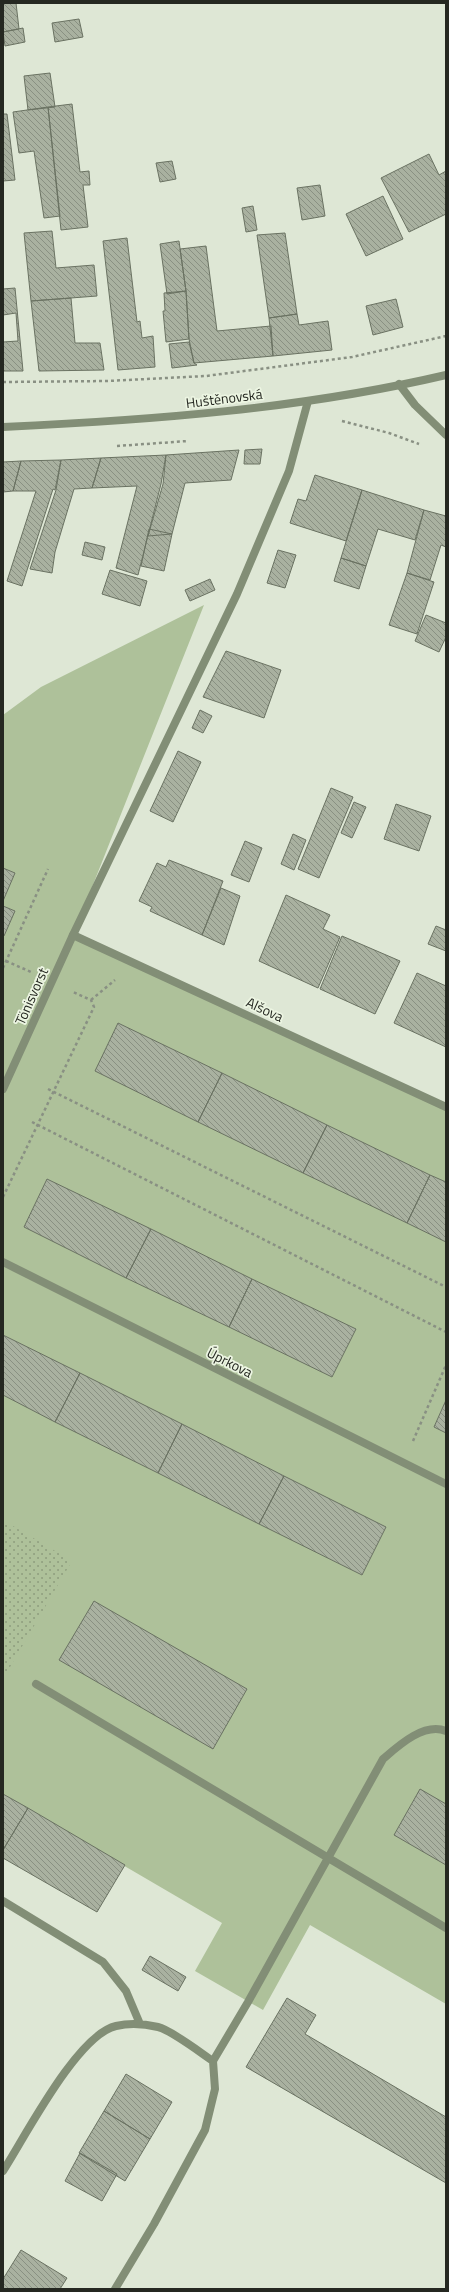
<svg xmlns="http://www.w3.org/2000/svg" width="449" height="2292" font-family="'Titillium Web',sans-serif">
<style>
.grass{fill:#aec19a}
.garden{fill:url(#garden-dots)}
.building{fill:url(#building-back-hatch);stroke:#6a7262}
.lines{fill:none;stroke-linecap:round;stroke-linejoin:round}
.path{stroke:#899083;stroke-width:2.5;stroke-dasharray:3 3;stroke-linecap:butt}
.service{stroke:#828e76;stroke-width:8}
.minor{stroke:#828e76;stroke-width:8}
.tertiary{stroke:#828e76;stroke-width:8}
.labels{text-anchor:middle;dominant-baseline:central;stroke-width:3.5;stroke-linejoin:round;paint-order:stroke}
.street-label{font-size:14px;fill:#252821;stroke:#ecf5e2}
</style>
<defs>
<pattern id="garden-dots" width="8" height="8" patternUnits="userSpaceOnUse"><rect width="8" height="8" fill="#aec19a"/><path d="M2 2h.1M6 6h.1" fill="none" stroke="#8d9d7d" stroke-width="1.8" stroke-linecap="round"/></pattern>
<pattern id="building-back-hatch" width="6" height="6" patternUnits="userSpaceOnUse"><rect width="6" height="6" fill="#a9b1a0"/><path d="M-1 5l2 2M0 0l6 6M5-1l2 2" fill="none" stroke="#899082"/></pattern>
</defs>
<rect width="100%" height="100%" fill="#dee7d5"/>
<path class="grass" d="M204,605l-131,330 373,172v897l-136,-79 -47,85 -68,-39 27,-48 -219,-128v-1080l38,-28z"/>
<path class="garden" d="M3,1520l69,41 -69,118z"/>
<path class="building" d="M3,3h13l3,26 -16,3z
M79,19l4,18 -28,5 -3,-19z
M23,28l2,14 -20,4 -2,-14z
M50,73l5,34 -27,3 -4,-34z
M72,104l8,68 9,-1 1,14h-7l5,42 -27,3 -13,-123z
M48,107l12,109 -16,2 -10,-67 -15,2 -6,-41z
M3,114h4l8,66 -12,1z
M429,154l10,21 7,-4v43l-37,18 -28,-54z
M172,161l4,18 -16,3 -4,-19z
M320,185l5,31 -23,4 -5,-32z
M383,196l20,43 -37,17 -20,-42z
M253,206l4,24 -11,2 -4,-24z
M52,231l4,37 38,-3 3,31 -66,5 -7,-68z
M285,233l12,81 -28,4 -12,-83z
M127,238l10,84 3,-1 2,17 11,-2 2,31 -37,3 -15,-129z
M179,241l7,50 -19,3 -7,-50z
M206,246l11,85 54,-5 2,30 -79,7 -5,-24 -3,-48 -6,-42z
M15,288l8,83h-20v-29l15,-1 -2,-28 -13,2v-26z
M186,291l3,48 -23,3 -3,-31h2l-1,-18z
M71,298l4,45h25l4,27 -65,1 -8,-70z
M396,299l7,28 -30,8 -7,-29z
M297,314l2,11 29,-4 4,29 -59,6 -4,-38z
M189,342l5,21 3,2 -25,3 -3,-24z
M262,449l-2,15h-16l1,-14z
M239,450l-8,30 -46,3 -13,51 -24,2 15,-52 3,-29z
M166,455l-5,29 -23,91 -22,-7 21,-82 -45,2 9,-30z
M101,458l-9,30 -18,1 -19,63 -3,21 -22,-4 26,-79 5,-30z
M61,460l-6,30 -2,-1 -31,97 -15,-5 29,-90h-23l8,-30z
M21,461l-8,30 -10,1v-30z
M315,475l47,15 -16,51 -56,-18 8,-24 8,2z
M362,490l62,20 -9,30 -37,-11 -12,37 -25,-8z
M424,510l22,6v31l-5,-2 -11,35 -23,-7z
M149,529l23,5 -8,37 -23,-5z
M85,542l20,5 -3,13 -20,-5z
M278,550l18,5 -11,33 -18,-5z
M341,558l25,8 -7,23 -25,-8z
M110,570l37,11 -7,25 -38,-12z
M407,573l27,9 -17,52 -28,-9z
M210,579l5,11 -25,11 -5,-11z
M426,615l20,8v14l-7,15 -24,-11z
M226,651l55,19 -17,48 -61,-21z
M200,710l12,6 -9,17 -11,-5z
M178,751l23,11 -28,60 -23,-11z
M331,788l22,9 -34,81 -21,-9z
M354,802l12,5 -14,31 -11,-5z
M396,804l35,12 -12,35 -35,-12z
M293,834l13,6 -12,30 -13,-6z
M245,841l17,7 -13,34 -18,-7z
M169,860l54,21 -21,54 -52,-24 2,-4 -13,-6 18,-38 9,4z
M3,868l12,5 -12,28z
M221,888l19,8 -16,49 -22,-10z
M286,895l44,20 -7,14 17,8 -22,51 -59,-27z
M3,906l12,5 -11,25h-1z
M436,926l10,4v21l-18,-7z
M342,936l58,25 -25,53 -55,-25z
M417,973l29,13v61l-52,-24z
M118,1023l104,50 -24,49 -103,-51z
M222,1073l105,52 -24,48 -105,-51z
M327,1125l103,50 -23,48 -104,-50z
M430,1175l16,7v60l-39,-19z
M47,1179l104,50 -25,49 -102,-51z
M151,1229l101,50 -23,48 -103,-49z
M252,1279l104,50 -24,48 -103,-50z
M3,1335l77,38 -25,49 -52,-27z
M80,1373l102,51 -24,49 -103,-51z
M446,1400v33l-12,-6z
M182,1424l102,52 -25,48 -101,-51z
M284,1476l102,51 -24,48 -103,-51z
M94,1601l153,88 -34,60 -154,-89z
M420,1789l26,15v61l-52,-30z
M3,1794l25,14 -25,42z
M28,1808l97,57 -28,47 -94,-54v-8z
M150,1956l36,21 -8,14 -36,-21z
M287,1998l29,17 -11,19 141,83v66l-200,-116z
M126,2074l46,28 -22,37 -46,-28z
M104,2111l46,28 -25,42 -46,-28z
M80,2153l37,21 -15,27 -37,-20z
M21,2250l46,28 -7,11h-57v-10z"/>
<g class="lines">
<path class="path" d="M3,382l104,-1 99,-5 146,-19 94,-21
M342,421l47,12 30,11
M117,446l71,-5
M6,961l25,11
M3,968l45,-99
M91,1000l24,-20
M48,1089l398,198
M32,1122l414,210
M3,1197l91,-190 -3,-7 -18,-8
M413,1441l33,-76"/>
<path class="service" d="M73,935l164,-341 52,-123 19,-70
M36,1684l410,244
M3,1901l100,61 23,29 14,33
M3,2171c22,-34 74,-136 113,-145 13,-3 29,-2 42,1 13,3 43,26 55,34l35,-59 135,-243c15,-13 41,-37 63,-28
M115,2289l39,-65 51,-94 10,-41 -2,-28"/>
<path class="minor" d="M399,384l16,21 31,30
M3,1089l70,-154 373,172
M3,1262l443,222"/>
<path class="tertiary" d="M3,427c149,-7 298,-18 443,-52"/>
</g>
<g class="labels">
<g class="street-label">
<text transform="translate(224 398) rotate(-7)">Huštěnovská</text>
<text transform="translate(31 996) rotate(-66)">Tönisvorst</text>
<text transform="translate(265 1009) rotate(25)">Alšova</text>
<text transform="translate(230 1362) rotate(27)">Úprkova</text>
</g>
</g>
<rect width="449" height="2292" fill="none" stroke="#252821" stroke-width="8"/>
</svg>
